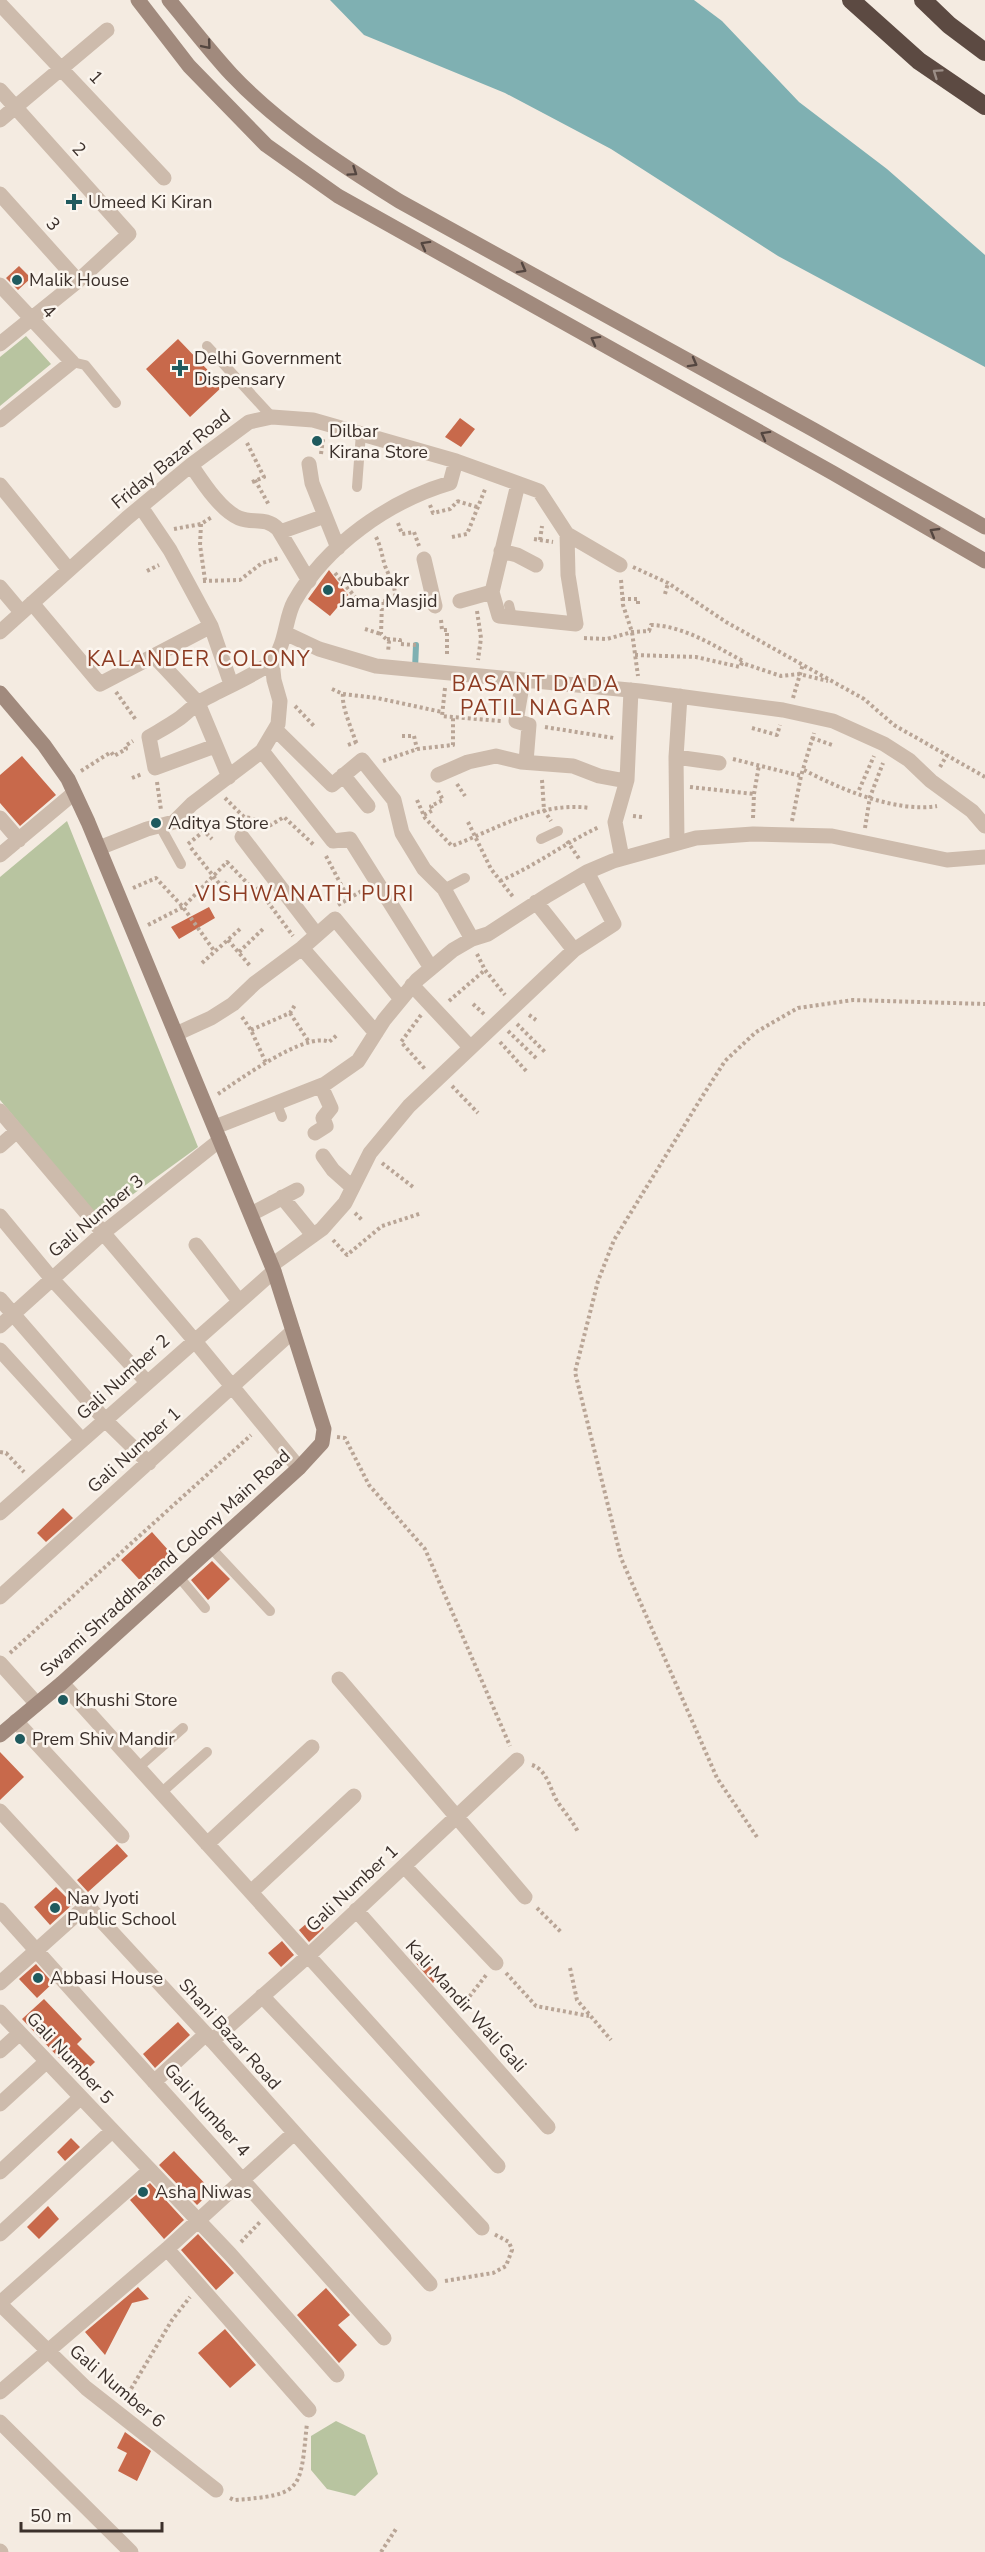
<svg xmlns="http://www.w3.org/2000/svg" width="985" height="2552" font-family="'Nunito Sans',sans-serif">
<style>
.green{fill:#b8c4a0}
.water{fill:#7fb0b2}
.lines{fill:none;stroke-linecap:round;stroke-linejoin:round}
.stream{stroke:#7fb0b2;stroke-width:6}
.building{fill:#c8694b}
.path{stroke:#b9a596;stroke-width:4;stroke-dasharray:3 3;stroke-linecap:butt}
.lane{stroke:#cdbbac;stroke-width:10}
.street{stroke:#cdbbac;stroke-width:15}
.secondary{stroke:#a18a7d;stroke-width:15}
.highway{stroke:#5c4a42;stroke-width:18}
.oneway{stroke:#544640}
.oneway2{stroke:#9c8e87}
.poi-dot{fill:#1f5a5e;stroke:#fbf5ee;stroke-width:2}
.labels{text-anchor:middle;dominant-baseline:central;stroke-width:5;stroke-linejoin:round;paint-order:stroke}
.street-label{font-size:18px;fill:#3b302b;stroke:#fbf5ee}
.poi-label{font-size:18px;fill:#3b302b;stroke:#fbf5ee;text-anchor:start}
.quarter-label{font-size:21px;letter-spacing:1.5px;fill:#8c3b22;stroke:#fbf5ee}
</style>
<rect width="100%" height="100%" fill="#f4ebe1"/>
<path class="green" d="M26,336l25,28 -51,42v-49z
M67,821l131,326 -99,72 -99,-119v-223z
M336,2421l29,14 13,39 -23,22 -28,-7 -16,-19v-34z"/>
<path class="water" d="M330,0h364l28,21 77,81 88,67 98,86v112l-207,-111 -167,-107 -106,-56 -141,-58z"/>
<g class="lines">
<path class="stream" d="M415,669l1,-24"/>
</g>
<path class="building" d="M19,266l12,12 -13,12 -12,-12z
M178,339l45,47 -33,31 -44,-48z
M460,418l15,11 -14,18 -16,-10z
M329,570l19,25 -18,21 -22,-17z
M22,756l34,39 -36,31 -20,-23v-28z
M209,907l6,11 -36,21 -8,-12z
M63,1508l10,10 -27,24 -9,-9z
M152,1532l26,29 -30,28 -27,-29z
M212,1561l18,18 -22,21 -17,-20z
M0,1752l24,25 -24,23z
M117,1844l11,12 -40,36 -11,-12z
M56,1887l17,17 -23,21 -16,-18z
M314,1917l10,11 -15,14 -10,-12z
M282,1941l12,14 -13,12 -13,-14z
M422,1957l18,20 -7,6 -17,-20z
M36,1964l17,19 -16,15 -18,-19z
M44,1999l38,40 -5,5 18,18 -17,16 -56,-59z
M178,2022l12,13 -35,33 -12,-14z
M71,2138l9,9 -15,14 -8,-9z
M174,2151l38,40 -15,14 -38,-40z
M150,2183l34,37 -20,19 -34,-39z
M48,2206l11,13 -20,20 -12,-12z
M198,2234l36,39 -18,17 -35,-40z
M138,2287l11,12 -17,4 -27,52 -20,-23z
M326,2288l24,27 -12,10 19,20 -18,18 -42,-48z
M225,2329l31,36 -26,23 -32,-35z
M125,2432l26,19 -14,30 -19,-10 9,-18 -10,-5z"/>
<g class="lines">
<path class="path" d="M247,443l17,34 -14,6
M321,454l2,-15
M255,480l14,25
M457,501l20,6
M430,505l3,8 17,-4 8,-8
M398,523l4,11 12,-2 5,14
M201,524l-1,21 5,35
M174,529l27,-5 11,-7
M376,537c5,10 6,19 9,29 7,17 10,17 11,38
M452,537l15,-3 19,-47
M534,539l19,3
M540,540l2,-14
M633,567l35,16 58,39 138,77 30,26 91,52
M147,571l12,-6
M335,573l21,25 64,7
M621,580l2,25 9,27 6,44
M203,581l37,-1 22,-17 17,-5
M665,594l3,-11
M622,599h16v5
M382,602l-1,32 8,8 -1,10
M477,611l4,27 -3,22
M441,620l1,10h5v26
M365,629l16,5
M584,638l23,1 25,-7 17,-1 2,-6c34,1 63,21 92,36l-1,2
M387,639l13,1v4l16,1
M635,655l61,2 44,10 2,-4 39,13 18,-2 29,7
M445,688l-3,28 60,5
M332,689l11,5 34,4 65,14
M116,692l20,28
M343,694c-2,11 10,39 14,51
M793,698l10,-34
M295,706l19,20
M545,727l69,11
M752,728l25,7 3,-10
M402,736h12l3,13
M812,738l20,7
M348,745l8,-3
M733,759l68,17
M383,761l34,-12 36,-4v-27
M940,767l7,-12
M804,770c36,19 92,43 133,36
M81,771l30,-19 3,4 12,-7 -1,-3 8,-5
M132,778l10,-4
M542,780l2,30 7,11
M157,782l4,28
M457,784l8,12
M690,787l64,7
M859,790l15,-34
M225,798l19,19 7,1 18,8 15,-9 31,29
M417,800l8,18 27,28c45,-17 88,-45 138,-38
M424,815l9,-5 -2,-4 12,-6 -5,-9
M633,816l9,1
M753,818l1,-24 5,-29
M792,821l9,-45 13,-43
M468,822l23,47 23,29
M865,828l5,-31 13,-34
M567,841l13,19
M188,844l16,-13 8,8
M191,848l31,39 7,-7
M326,856l22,42
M500,881c35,-15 65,-38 99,-54
M223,886l9,10
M133,888l23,-10 27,29 32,45
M338,905l27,-16
M148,925l35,-18 44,-45 25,26 4,-2 37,50
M228,940l23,27
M239,952l25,-24
M477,954l8,16 20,25
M202,963l39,-35
M449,1001l36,-31
M473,1004l12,11
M290,1013l19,29
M421,1015l-20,27 24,27
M529,1015l7,5
M242,1017l9,13 15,33
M517,1024l29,29
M251,1030l39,-17 5,-8
M508,1031l30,29
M500,1042l28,31
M452,1086l26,27
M218,1094c21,-14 88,-63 111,-52l8,-7
M382,1163l31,24
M355,1213l8,8
M333,1240l14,15 35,-29 40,-13
M337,1437l8,1 24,47 56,64 85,197
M0,1452l6,1 18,19
M10,1653l241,-218
M532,1765c17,6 18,27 27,39 7,10 14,18 19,28
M757,1837l-40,-59 -96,-220 -46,-186 23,-91 16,-41 86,-140 25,-39 31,-29 42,-24 55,-8 132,4
M537,1908l25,25
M570,1968l7,32 34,40
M506,1973l30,33 53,10
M462,2006l25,-32
M241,2242l19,-20
M445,2281l48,-8 13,-7 6,-16 -3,-8 -15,-8
M125,2399l47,-79 18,-23
M230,2498l4,2c70,-5 66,-10 73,-77
M381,2552l15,-23"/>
<path class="lane" d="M207,346l65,71
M72,362l13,3 31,38
M357,487l4,-54
M509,605l3,12
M160,826l21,38
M541,839l17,-8
M444,889l21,-11
M276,1102l6,15
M211,1548l59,63
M179,1577l26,31
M139,1767l44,-39
M162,1792l45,-40"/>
<path class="street" d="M0,4l164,174
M0,90l129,144 -51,47 -78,63
M0,120l107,-90
M0,194l78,87
M0,285l72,77 -72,58
M309,464l3,19 26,65
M191,465c11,16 29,45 48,53 14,6 26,-2 39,11l31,52
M0,485l69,85
M141,507l29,43 41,76 20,58
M280,532l45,-16
M501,551l16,4 19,10
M424,559l11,47
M0,587l21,25
M492,592l7,24 77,8 -8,-49 -1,-41
M460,601l32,-9 26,-108
M32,603l68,81 111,-58
M0,632l127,-114 64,-53 58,-43 23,-5 41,3 143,41 83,30 28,43 53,31
M285,633l34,16 57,17 264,25 143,19 50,11 51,23 25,16 22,21 41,30 13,15
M154,656l44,47 31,74
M523,680l-7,41 13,4 -3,37
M275,729l57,56 30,-25 32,40 8,33 22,36 20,20 28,50
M215,746l-60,22 -6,-31c10,-6 21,-12 31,-19 7,-5 13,-12 21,-17 15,-9 63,-30 71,-40 14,-15 13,-43 22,-59 32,-57 95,-101 156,-119l6,-22
M262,751l71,90 17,-2 81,129
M676,757l43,6
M343,775l25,31
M438,775l30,-13 28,-6 25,6 52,4 26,10 27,5
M0,818l19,22
M242,837l75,98
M677,842l-1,-85 4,-61
M99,848l48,-19 27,-7 18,-18 70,-53 16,-27 2,-23 -6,-21 -2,-19
M0,855l74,-62
M622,858l-7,-36 12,-42 4,-90
M536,902l38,48
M302,948l74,85
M412,985l58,62
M176,1034l35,-16 22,-14 22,-21 47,-35 33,-29 66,80
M0,1111l194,229 105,128
M215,1127l110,-43 33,-23 26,-41 33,-40 36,-30 19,-11 16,-5 60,-39 39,-23 26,-11 83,-23 57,-4 79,2 115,24 38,-3
M315,1133l11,-7 -3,-8 8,-10 -10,-22
M0,1146l17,-15
M323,1156l10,14 19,17
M282,1197l31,38
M251,1214l46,-24
M0,1216l52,63 95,103
M196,1245l43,56
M272,1265l50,-36 23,-26 25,-50 39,-47 165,-156 40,-26 -27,-52
M0,1299l105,121 44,43
M0,1326l103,-93 117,-93
M0,1350l82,90
M0,1513l274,-242
M0,1597l293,-266
M0,1663l37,41
M339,1679l186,218
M62,1683l436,483
M16,1721l106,115
M0,1811l206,223 224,250
M207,1844l105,-97
M404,1866l92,97
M251,1892l103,-96
M0,1910l384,428
M356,1910l192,217
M0,1983l86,-77
M262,1996l220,232
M0,2012l230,242 107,121
M212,2041l96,-85 209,-196
M0,2051l20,-18
M154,2082l52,-48
M0,2104l46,-42
M0,2172l80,-74
M0,2234l112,-103
M167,2249l142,161
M0,2303l150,-133
M0,2304l86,84 130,102
M0,2392l167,-143 127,-116
M0,2422l131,130
M0,2551l1,1"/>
<path class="secondary" d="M138,0l51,66 77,79 72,51 495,277 152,88
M169,0c20,24 40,50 62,74 48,51 109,90 168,127l415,229 171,97
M0,693l44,52 24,34 20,43 186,449 50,158 -2,14 -23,25 -237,215 -62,52"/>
<path class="highway" d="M851,0l68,61 66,45
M923,0l26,25 36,27"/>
</g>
<defs><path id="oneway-chevron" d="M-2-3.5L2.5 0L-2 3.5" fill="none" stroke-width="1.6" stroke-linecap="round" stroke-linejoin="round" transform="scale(1.5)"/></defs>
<g class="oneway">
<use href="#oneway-chevron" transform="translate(207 45) rotate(50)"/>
<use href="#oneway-chevron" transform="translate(353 172) rotate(34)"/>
<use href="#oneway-chevron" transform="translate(425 245) rotate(-151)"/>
<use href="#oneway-chevron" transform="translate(522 269) rotate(29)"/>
<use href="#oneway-chevron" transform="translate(595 340) rotate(-151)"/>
<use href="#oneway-chevron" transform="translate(693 363) rotate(29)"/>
<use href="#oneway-chevron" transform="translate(765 435) rotate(-151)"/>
<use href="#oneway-chevron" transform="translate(934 532) rotate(-150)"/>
</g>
<use class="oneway2" href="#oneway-chevron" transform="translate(937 73) rotate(-145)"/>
<g class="poi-dot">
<path d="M71 193h6v6h6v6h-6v6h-6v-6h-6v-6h6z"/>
<circle cx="17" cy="280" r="6"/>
<path d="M177 359h6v6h6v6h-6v6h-6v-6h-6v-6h6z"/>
<circle cx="317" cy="441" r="6"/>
<circle cx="328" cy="590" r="6"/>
<circle cx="156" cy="823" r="6"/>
<circle cx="63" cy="1700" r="6"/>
<circle cx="20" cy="1739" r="6"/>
<circle cx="55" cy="1908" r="6"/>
<circle cx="38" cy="1978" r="6"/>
<circle cx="143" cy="2192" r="6"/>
</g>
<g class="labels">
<g class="street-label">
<text transform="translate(96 77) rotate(47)">1</text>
<text transform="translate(79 149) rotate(48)">2</text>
<text transform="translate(53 224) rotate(48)">3</text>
<text transform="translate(49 311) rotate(47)">4</text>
<text transform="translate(171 459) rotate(-39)">Friday Bazar Road</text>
<text transform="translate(96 1216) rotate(-40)">Gali Number 3</text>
<text transform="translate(123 1377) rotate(-42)">Gali Number 2</text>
<text transform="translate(134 1450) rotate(-42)">Gali Number 1</text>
<text transform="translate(165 1563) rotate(-42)">Swami Shraddhanand Colony Main Road</text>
<text transform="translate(352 1888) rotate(-43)">Gali Number 1</text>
<text transform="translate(466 2006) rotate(48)">Kali Mandir Wali Gali</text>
<text transform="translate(230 2034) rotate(48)">Shani Bazar Road</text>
<text transform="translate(70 2058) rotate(47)">Gali Number 5</text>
<text transform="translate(207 2110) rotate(48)">Gali Number 4</text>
<text transform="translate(117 2386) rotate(40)">Gali Number 6</text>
</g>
<g class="poi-label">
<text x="88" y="202">Umeed Ki Kiran</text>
<text x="29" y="280">Malik House</text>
<text x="194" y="358">Delhi Government<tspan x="194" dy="21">Dispensary</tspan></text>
<text x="329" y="431">Dilbar<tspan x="329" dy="21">Kirana Store</tspan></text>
<text x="340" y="580">Abubakr<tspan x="340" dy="21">Jama Masjid</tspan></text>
<text x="168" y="823">Aditya Store</text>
<text x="75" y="1700">Khushi Store</text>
<text x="32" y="1739">Prem Shiv Mandir</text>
<text x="67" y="1898">Nav Jyoti<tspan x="67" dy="21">Public School</tspan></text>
<text x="50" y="1978">Abbasi House</text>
<text x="155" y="2192">Asha Niwas</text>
</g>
<g class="quarter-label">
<text x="199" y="659">KALANDER COLONY</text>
<text x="536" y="684">BASANT DADA<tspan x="536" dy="24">PATIL NAGAR</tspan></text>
<text x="305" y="894">VISHWANATH PURI</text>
</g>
</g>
<path d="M21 2522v9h141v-9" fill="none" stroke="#3b302b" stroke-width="3"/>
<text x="30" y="2522" font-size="18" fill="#3b302b" stroke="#fbf5ee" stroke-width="4.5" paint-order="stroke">50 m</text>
</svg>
